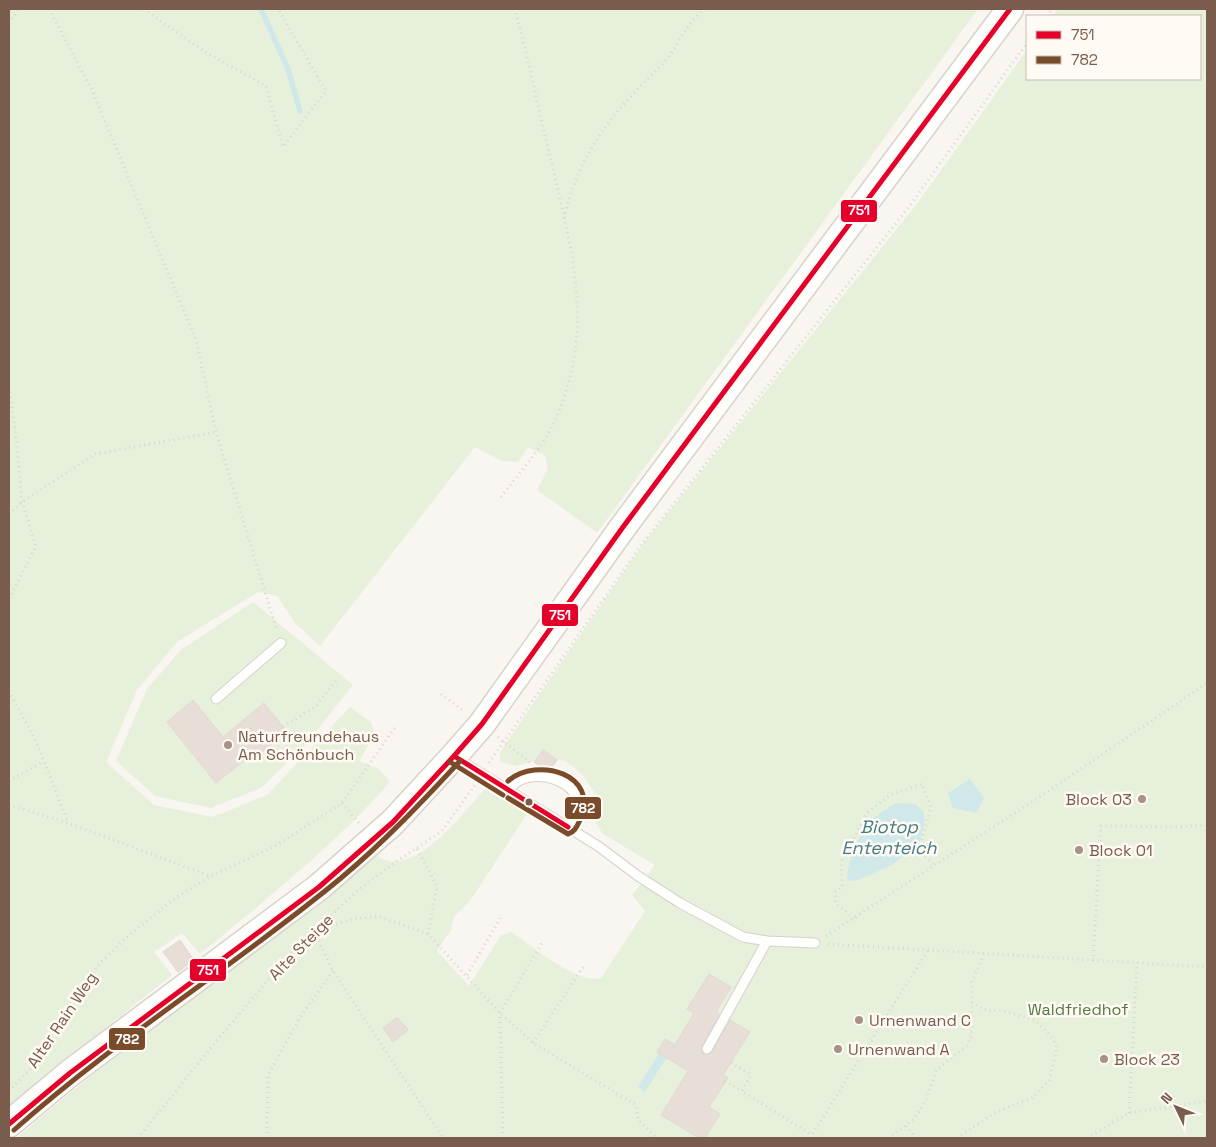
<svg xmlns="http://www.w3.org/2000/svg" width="1216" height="1147" font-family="'Space Grotesk',sans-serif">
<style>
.green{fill:#e7f0db;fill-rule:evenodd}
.water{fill:#d0e8ea}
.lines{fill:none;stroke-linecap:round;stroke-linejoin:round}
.stream{stroke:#d0e8ea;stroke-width:5.5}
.building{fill:#e6ded7;stroke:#e2d8d2}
.service-casing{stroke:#d7d1cb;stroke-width:11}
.secondary-casing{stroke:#d9d2cb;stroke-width:29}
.path{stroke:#dcd5d0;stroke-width:3;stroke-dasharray:1 4;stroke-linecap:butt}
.service{stroke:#fefefd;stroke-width:9}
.secondary{stroke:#fefefd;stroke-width:26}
.bus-1-casing{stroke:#fffaf3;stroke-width:9}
.bus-2-casing{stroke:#fffaf3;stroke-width:9}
.bus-1{stroke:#e4002b;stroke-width:5}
.bus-2{stroke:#7a4b2a;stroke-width:5}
.poi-dot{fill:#a69286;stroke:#fffaf3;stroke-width:2}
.bus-dot{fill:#7a5c4d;stroke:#fffaf3;stroke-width:2}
.labels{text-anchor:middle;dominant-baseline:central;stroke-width:5;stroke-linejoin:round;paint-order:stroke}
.poi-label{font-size:16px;fill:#7a5c4d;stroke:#fffaf3;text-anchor:start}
.street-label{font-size:16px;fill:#7a5c4d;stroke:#fffaf3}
.park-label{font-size:16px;fill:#537a41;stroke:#fffaf3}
.water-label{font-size:18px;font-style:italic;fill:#437c86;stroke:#fffaf3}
.line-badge{stroke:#fffaf3;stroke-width:2}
.badge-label{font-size:14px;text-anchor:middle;font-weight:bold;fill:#fff}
</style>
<rect width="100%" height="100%" fill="#f9f5f0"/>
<path class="green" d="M9,9h969l-381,524 -60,-43 11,-22 -3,-12 -17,-9 -10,15 -16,-1 -27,-14 -155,199 -25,-23 -18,-27 -19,-4 -81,50 -40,48 -31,72 48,43 59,12 54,-22 83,-88 21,15 4,12 -16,27 20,8 11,13c-56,64 -124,117 -190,172l-18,-21 -28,19 18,23 -163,130z
M1058,9h149v1129h-1190c114,-101 243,-184 359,-283 36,28 87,-42 109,-66l42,25 -57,87 -16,16 -3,13 -14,21 32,35 32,-51 11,-3c20,14 64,52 89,46l44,-67 -13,-16 23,-30 -52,-31 -8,-12 -1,-30 -13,-19 -16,-12 -21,-3 -28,8 -16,-4v-10l143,-208 273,-339 111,-155v29h173v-63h-147zM924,812l1,10 -6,22 -65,5 18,-29z
M253,602l100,83 -48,60 -44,43 -50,20 -56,-12 -39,-35 31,-72 34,-39z"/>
<path class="water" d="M970,779l14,19 -8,15 -23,-5 -5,-15z
M896,803l19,1 9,8 1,10 -6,22 -27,21 -34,15 -11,1c0,-19 11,-48 26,-62 6,-6 15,-11 23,-16z
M659,1053l8,4 -22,35 -7,-5z"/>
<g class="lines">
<path class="stream" d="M261,9l27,60 12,42"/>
</g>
<path class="building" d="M193,700l30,37 41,-34 23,29 -30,24 -3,-3 -38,30 -49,-61z
M543,750l14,10 -8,12 -15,-10z
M180,940l14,20 -16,12 -15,-20z
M709,974l22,13 -15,25 4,2 -18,32v7l6,2 4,-3 18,-32 20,12 -27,43 5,3 -19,29 11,7 -15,24h-6l-38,-23 27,-44 -31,-19 8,-13 10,6 19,-32 -7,-4z
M397,1017l11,13 -15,12 -10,-14z"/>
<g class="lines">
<g class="service-casing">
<path id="service" d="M216,699l65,-56
M455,757l143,89 40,30 42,27 63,34 24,4 48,2
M509,791c16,-32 96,-7 59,36
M707,1049l60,-108"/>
</g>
<g class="secondary-casing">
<path id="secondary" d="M9,1124l61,-51 249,-186 74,-65 61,-66 28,-32 141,-197 387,-518"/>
</g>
<path class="path" d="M49,9l43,81 104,250 20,92 61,199
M144,9l61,43 61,34 17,61 43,-56 -48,-82
M1047,16l5,-7
M9,23l10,-14
M564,218c12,-51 33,-84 67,-122 11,-13 25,-23 35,-36 15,-19 18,-35 39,-51
M9,387l8,59 5,56 14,44 -27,53
M501,497c20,-26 43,-51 56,-81 38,-93 15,-163 -6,-256 -12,-50 -23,-101 -36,-151
M9,514l13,-12 73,-48 121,-22
M9,691l27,50 32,81
M441,694l24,18
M283,727l33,-21 20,-25
M498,737l34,27
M489,763l153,-219 266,-336 119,-165
M9,781l34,-19
M342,803l17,20
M9,805l59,18 142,53
M1207,846v17
M417,849l20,37 -9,48 72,79 33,30 103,62 2,15 19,18
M854,918l-18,-14 -1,-12 7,-5 -1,-25 27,-50 22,-17 32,-11 9,23 -12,43 16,16
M428,934l-50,-18 -25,3 -39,12 19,40 110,167
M826,936l224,-146 157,-107
M828,944l379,23
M1093,961l8,-135 75,1 30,-2 1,21
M467,975l35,-60
M533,1043l50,-76
M731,1063l20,12 -9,16 70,44
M725,1081l17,10
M9,1091l21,-22 38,-64 32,-42 28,-27 49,-39 34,-21 66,-31 65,-42 54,-77
M1129,1113l8,-150
M906,1126l10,12
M138,1138l70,-87 84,-99 67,-63 35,-26 47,-31 34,-47
M267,1138l1,-63 32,-58 33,-46
M503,1138l-3,-125 43,-72
M810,1138l118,-188
M888,1138l26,-19 11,-17 11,-32 31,-24 5,-11v-53l12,-28
M957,1138l39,-26 36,-14 17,-17 7,-28v-8l-5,-9 -15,-15 -21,-7 -17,-4 -10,1 -16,-8
M1087,1138l42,-25 78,-12"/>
<use href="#service" class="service"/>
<use href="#secondary" class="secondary"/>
<g class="bus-1-casing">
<path id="bus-1" d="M454,756l114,71
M9,1124l61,-51 249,-186 74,-65 61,-66 28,-32 141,-197 387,-518"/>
</g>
<g class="bus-2-casing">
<path id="bus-2" d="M450,762l53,33
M508,781c29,-25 93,-7 72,39 -3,6 -5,12 -12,14l-60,-36
M14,1130c103,-92 221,-164 327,-252 43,-36 81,-76 119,-117"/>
</g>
<use href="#bus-1" class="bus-1"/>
<use href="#bus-2" class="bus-2"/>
</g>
<g class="poi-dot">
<circle cx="228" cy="745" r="5"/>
<circle cx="1142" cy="799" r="5"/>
<circle cx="1079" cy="850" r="5"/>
<circle cx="859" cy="1020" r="5"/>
<circle cx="838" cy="1049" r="5"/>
<circle cx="1104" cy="1059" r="5"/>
</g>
<circle class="bus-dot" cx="529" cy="802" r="4.5"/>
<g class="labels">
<g class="poi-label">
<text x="238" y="736">Naturfreundehaus<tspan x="238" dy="18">Am Schönbuch</tspan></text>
<text x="1132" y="799" text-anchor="end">Block 03</text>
<text x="1089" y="850">Block 01</text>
<text x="869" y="1020">Urnenwand C</text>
<text x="848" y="1049">Urnenwand A</text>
<text x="1114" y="1059">Block 23</text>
</g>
<g class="street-label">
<text transform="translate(301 947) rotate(-46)">Alte Steige</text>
<text transform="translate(62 1020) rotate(-56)">Alter Rain Weg</text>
</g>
<g class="park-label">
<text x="1078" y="1009">Waldfriedhof</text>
</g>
<g class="water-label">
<text x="889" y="826">Biotop<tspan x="889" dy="21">Ententeich</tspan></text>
</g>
</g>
<g class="line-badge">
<rect x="840" y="199" width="38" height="24" rx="5" fill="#e4002b"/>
<rect x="541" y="603" width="38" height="24" rx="5" fill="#e4002b"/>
<rect x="564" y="796" width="38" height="24" rx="5" fill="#7a4b2a"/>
<rect x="189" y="958" width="38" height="24" rx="5" fill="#e4002b"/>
<rect x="108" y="1027" width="38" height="24" rx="5" fill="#7a4b2a"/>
</g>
<g class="badge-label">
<text x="859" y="215">751</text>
<text x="560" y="620">751</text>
<text x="583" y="813">782</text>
<text x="208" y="975">751</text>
<text x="127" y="1044">782</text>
</g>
<rect width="1216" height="1147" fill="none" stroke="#7a5c4d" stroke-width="20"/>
<rect x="1026" y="15" width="175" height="65" fill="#fffaf3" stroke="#cabbb1"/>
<rect x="1036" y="31" width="25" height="8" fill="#e4002b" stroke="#cabbb1"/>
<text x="1071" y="40" font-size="15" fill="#7a5c4d">751</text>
<rect x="1036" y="56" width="25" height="8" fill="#7a4b2a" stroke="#cabbb1"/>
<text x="1071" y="65" font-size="15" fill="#7a5c4d">782</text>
<g transform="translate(1176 1107) rotate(313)" stroke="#fffaf3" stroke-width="4" paint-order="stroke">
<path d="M0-4L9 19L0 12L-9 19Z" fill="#7a5c4d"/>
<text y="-8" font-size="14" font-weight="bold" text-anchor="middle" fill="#7a5c4d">N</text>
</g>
</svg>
